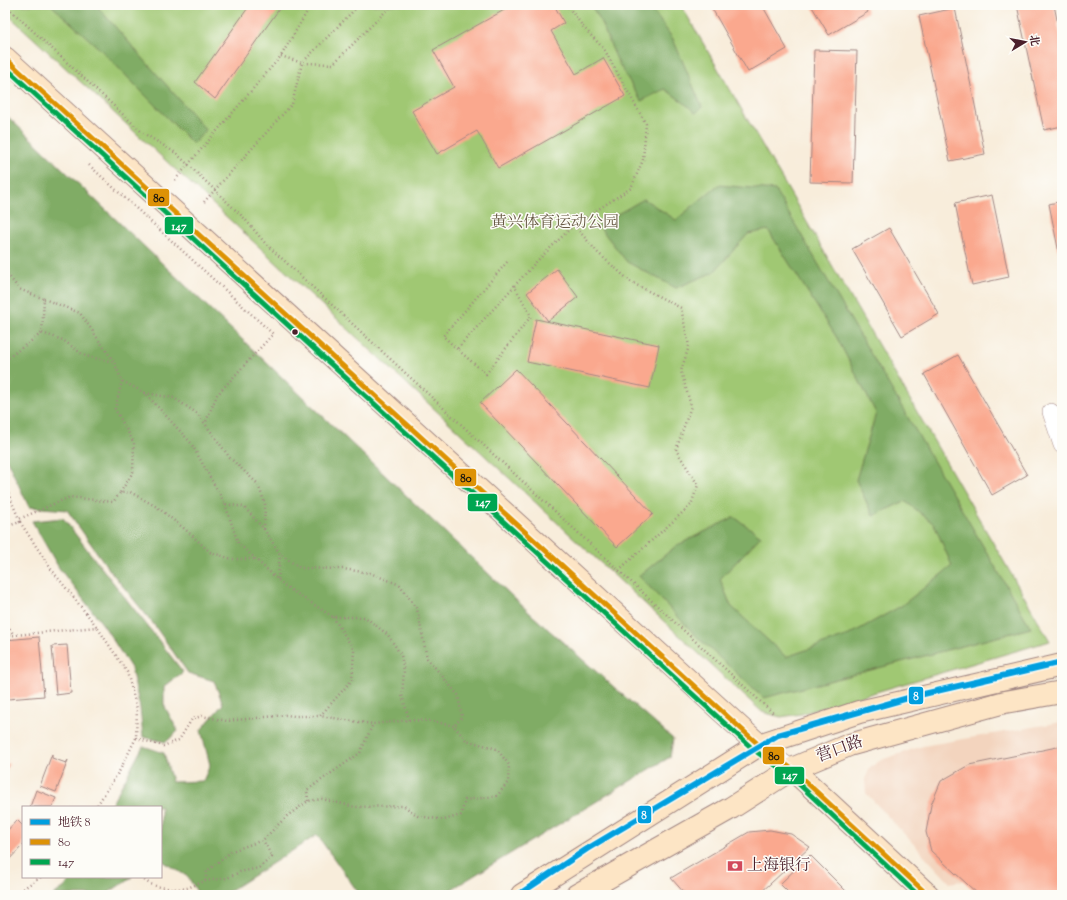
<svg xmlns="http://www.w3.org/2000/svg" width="1067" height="900" font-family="'Sorts Mill Goudy','Noto Serif SC',serif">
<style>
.built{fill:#f3d4be}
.green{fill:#a0c873;stroke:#75744f}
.forest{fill:#80ac65;stroke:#656648}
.building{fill:#faa88e}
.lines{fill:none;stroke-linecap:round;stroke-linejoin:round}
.street-casing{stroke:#a18683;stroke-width:18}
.secondary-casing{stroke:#a18683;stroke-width:24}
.path{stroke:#a18683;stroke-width:2.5;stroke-dasharray:1 3;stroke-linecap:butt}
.street{stroke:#fff;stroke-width:17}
.secondary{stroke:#fde5c5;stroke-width:22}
.bus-1-casing{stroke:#fdfcf7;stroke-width:8}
.bus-2-casing{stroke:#fdfcf7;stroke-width:8}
.bus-1{stroke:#dd9206;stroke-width:5}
.bus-2{stroke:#00a651;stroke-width:5}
.metro-1-casing{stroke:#fdfcf7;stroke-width:9}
.metro-1{stroke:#009fdf;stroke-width:6}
.bus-dot{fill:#4a1f2b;stroke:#fdfcf7;stroke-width:1.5}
.labels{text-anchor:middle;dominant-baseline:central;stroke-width:3;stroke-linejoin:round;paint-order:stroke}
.park-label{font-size:16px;fill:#685a44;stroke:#fdfcf7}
.street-label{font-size:16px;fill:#4a1f2b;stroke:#fdfcf7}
.poi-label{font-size:16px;fill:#4a1f2b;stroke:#fdfcf7;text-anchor:start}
.line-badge{stroke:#fdfcf7;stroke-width:1.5}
.badge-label{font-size:11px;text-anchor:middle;font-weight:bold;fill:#fff}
.pale-badge-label{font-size:11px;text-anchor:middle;font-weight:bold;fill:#111}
</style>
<rect width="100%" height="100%" fill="#fdfcf7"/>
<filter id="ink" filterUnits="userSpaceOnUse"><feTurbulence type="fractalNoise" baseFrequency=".025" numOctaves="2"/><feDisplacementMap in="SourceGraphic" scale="8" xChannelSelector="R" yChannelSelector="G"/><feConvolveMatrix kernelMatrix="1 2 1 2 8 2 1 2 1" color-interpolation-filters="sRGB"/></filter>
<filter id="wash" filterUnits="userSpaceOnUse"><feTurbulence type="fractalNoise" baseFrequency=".012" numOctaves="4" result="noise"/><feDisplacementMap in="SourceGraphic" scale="16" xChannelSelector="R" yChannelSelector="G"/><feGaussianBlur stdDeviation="0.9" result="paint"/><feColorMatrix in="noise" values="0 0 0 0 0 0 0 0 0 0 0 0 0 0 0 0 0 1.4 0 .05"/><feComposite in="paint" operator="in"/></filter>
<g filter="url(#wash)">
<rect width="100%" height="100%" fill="#f8eddb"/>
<path class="built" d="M1062,722v139l-112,22 -84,-90 -1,-14 5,-11 11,-8 42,-14z"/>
<path class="green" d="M5,5h676l369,636 -249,73 -20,3 -19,-5 -757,-700z"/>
<path class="forest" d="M51,5h45l110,125 -13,14 -92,-94z
M590,5h59l24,34 29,68 -6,6 -13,-11 -18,-13 -24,12 -23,-39 -20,-46z
M5,114l528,502 140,123 -3,18 -228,138h-82l-43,-60 -94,60h-24l-11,-18 -27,-17v-53h-51l33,-61 21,7 8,29 31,-1 7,-16 -9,-35 22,-26 -9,-23 -26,-8 -36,-51 -44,-54 -41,-58 -38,-3 -24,-51z
M718,185l57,5 256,438 -267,70 -66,-60 -59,-62 37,-30 58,-29 27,19 -41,43 11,27 55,51 63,-22 52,-29 51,-40 -18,-42 -29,-23 -32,15 -17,-36 20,-67 -39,-75 -69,-108 -20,4 -34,38 -38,16 -49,-26 -29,-37 46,-26 32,21z
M63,518c39,52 81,102 120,154l-19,15v18l14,26 -12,11 -23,-5 -3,-29 -9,-40 -27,-42 -45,-58 -27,-47z
M71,877h61l-27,18h-52l12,-8z"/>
<g id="blocks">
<path class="building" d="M250,5h32l-67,94 -20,-17z
M513,5h41l10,18 -13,8 25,43 27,-16 22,38 -127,72 -21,-37 -40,23 -25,-43 42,-24 -21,-37z
M710,5h52l25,44 -39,23z
M811,5h53l4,7 -39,23z
M1017,5h37l8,39v82l-18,4z
M955,8l30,146 -35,7 -31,-145z
M814,50l43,1 -4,132 -43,-1z
M992,195l17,82 -37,8 -17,-82z
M1062,201v62h-1l-12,-59z
M889,228l50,86 -37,22 -50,-87z
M557,269l21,28 -30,24 -21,-28z
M536,319l123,26 -9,43 -123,-26z
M958,355l69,120 -35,20 -68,-121z
M516,369l137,145 -36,33 -137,-144z
M39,637l5,59 -36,3 -3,-31v-28z
M67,645l4,48 -15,2 -4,-49z
M1062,746v71h-2v9l2,4v65h-83l-48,-44 -5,-19 5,-27 10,-24 28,-16z
M52,754v4l14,5 2,-3 -12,32 -16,-6z
M5,763l4,1 -4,10z
M36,790l20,8 -4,9h-22z
M17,820l6,6v19l-18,19v-31z
M770,830l21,4 19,13 -52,48h-72l-15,-17 78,-46z
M810,855l40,40h-59l-11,-11z"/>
</g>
</g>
<g filter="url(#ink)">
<use href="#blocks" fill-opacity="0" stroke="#a18683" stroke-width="1"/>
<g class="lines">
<g class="street-casing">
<path id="street" d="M1051,412l11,33
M759,745l33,24"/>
</g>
<g class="secondary-casing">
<path id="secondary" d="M5,58l754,687
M792,769l136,126
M522,895l237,-150 100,-33 203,-47
M577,895l154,-87 61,-39 57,-24 156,-43 57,-10"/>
</g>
<path class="path" d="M5,5l138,128 33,20 68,65 21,25 509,471
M281,56l21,7 31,1 57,-57
M89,165l184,169 -56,61 -12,29
M175,180l106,-124 30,-51
M204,202l88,-98 10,-41 57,-58
M574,225l24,28 33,29 50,26 8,38 -8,25 10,35 -15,44 22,35 -7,20 -72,65
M5,271l14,18 25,10 -2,34 21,7 22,16 29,6 8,19 23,12 46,50 34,61 19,3 20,22 16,25 20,14 43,1 27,4 30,12 17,24 10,49 31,37 4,22 -8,9 12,14 31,9 12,16 -1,17 -11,14 -32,4 -4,15 -17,5 -26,-4 -14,-10 -49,1 -33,-8 -14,2 -21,15 -24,24 -31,11 -25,20 -2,10c-6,2 -12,5 -18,7 -12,2 -39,0 -45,-11
M514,285l17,31 -45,58 -29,-25 80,-88 37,-36 57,-37 12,-28 3,-36 -42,-75 -20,-21 -17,-23
M44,299l36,14 34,49
M457,349l-14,-13 65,-75
M5,360l37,-27
M122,381l-7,28 19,34 -1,29 -13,21 10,-1 27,15 29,23 24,22 22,7h23
M145,393l29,5 24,16 32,44 28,26 7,20 -1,25
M5,486l14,33
M225,504l13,39 47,43 48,31h32l23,18 13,20 3,16 -2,24 7,25 -36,4 -13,29 -53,37 1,11
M20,522l31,47 46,58 30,45 10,37 -1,29 -16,32 -24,37
M5,527l15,-5 -1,-3 51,-22 43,5 7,-9
M278,579l2,-25
M333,617l21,33 -2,30 -32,36 53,8
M5,622l9,13
M5,636l92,-9
M409,720l23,1 22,5
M136,738l27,8 16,-6 13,-21 10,-3 25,5 58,-6 10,1h25
M205,881l22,-3 13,-6 19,-4 13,-11 -9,-17
M13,895l28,-18"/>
<use href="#street" class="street"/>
<use href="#secondary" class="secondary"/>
<g class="bus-1-casing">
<path id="bus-1" d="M5,58l754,687 33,24 136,126"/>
</g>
<g class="bus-2-casing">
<path id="bus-2" d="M5,67l749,683 34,24 130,121"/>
</g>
<use href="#bus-1" class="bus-1"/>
<use href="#bus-2" class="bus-2"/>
<g class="metro-1-casing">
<path id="metro-1" d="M518,895l69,-46 191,-114 137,-39 147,-34"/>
</g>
<use href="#metro-1" class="metro-1"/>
</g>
</g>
<defs>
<g id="bank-bare" transform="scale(1.2)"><path d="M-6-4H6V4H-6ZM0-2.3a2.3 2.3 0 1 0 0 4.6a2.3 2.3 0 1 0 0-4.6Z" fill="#d1495b" stroke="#fdfcf7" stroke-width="2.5" paint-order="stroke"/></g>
</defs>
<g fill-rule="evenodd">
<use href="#bank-bare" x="735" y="866"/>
</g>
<circle class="bus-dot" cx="295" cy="332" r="3.5"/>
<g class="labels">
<g class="park-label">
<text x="555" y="223">黄兴体育运动公园</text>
</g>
<g class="street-label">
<text transform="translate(840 750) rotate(-20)">营口路</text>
</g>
<g class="poi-label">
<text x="747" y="866">上海银行</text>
</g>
</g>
<g class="line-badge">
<rect x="147" y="188" width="23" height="19" rx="4" fill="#dd9206"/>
<rect x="164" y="216" width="30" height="19" rx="4" fill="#00a651"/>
<rect x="454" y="468" width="23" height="19" rx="4" fill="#dd9206"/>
<rect x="467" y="493" width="31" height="19" rx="4" fill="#00a651"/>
<rect x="908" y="686" width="16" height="19" rx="4" fill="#009fdf"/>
<rect x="762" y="746" width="23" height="19" rx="4" fill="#dd9206"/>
<rect x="774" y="766" width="31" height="19" rx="4" fill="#00a651"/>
<rect x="637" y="805" width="15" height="19" rx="4" fill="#009fdf"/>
</g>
<g class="badge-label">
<text x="179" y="230">147</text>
<text x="483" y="506">147</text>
<text x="916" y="700">8</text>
<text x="790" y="779">147</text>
<text x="644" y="819">8</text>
</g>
<g class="pale-badge-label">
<text x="159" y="202">80</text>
<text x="466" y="482">80</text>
<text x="774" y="760">80</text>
</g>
<rect width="1067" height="900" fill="none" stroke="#fdfcf7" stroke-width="20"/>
<rect x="22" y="806" width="140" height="72" fill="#fdfcf7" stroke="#b5a4a5"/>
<rect x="30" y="819" width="20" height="6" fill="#009fdf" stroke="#b5a4a5"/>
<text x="58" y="826" font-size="12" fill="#4a1f2b">地铁 8</text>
<rect x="30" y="839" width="20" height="6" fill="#dd9206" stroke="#b5a4a5"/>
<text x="58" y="846" font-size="12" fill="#4a1f2b">80</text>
<rect x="30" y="859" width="20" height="6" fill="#00a651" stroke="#b5a4a5"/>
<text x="58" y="866" font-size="12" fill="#4a1f2b">147</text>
<g transform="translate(1025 42) rotate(80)" stroke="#fdfcf7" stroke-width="3" paint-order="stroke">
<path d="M0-3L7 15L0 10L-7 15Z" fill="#4a1f2b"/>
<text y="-6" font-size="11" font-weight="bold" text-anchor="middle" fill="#4a1f2b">北</text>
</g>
</svg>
